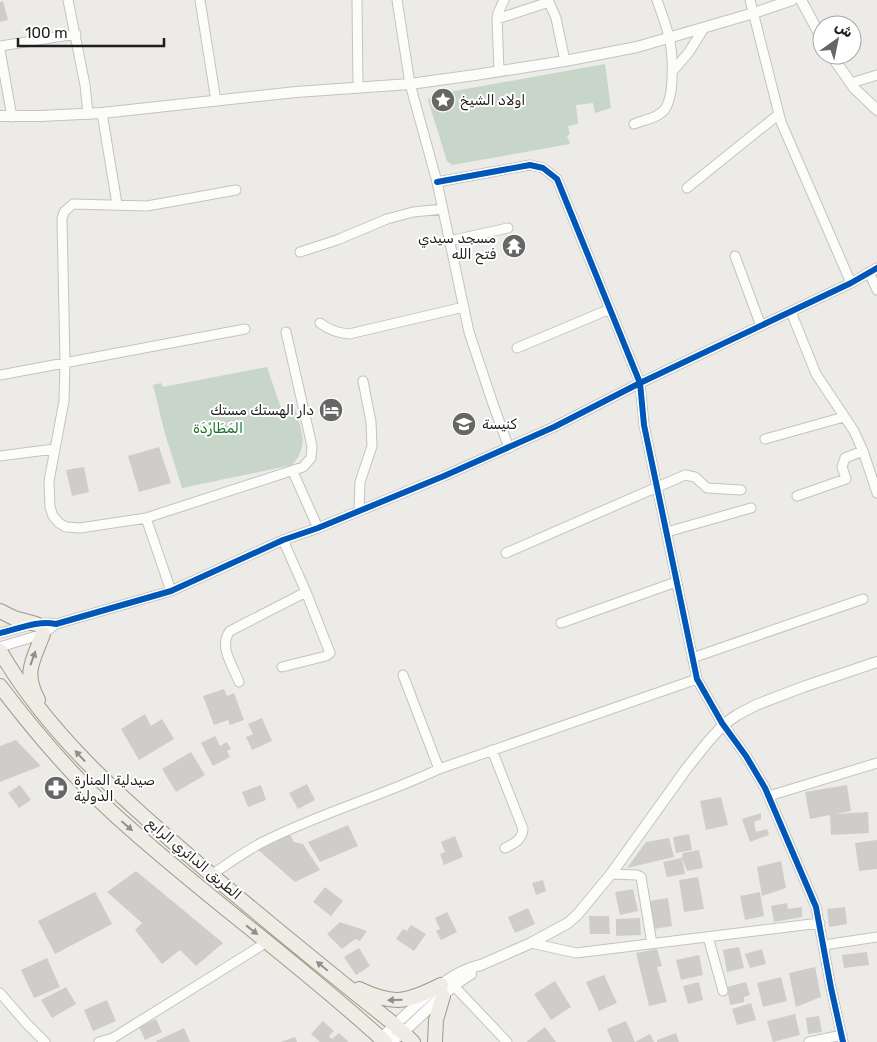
<svg xmlns="http://www.w3.org/2000/svg" width="877" height="1042" font-family="Rubik,Cairo,sans-serif">
<style>
.cemetery{fill:#c7d6c8}
.building{fill:#cfcdca}
.lines{fill:none;stroke-linecap:round;stroke-linejoin:round}
.minor-casing{stroke:#c3c3c1;stroke-width:11}
.tertiary-casing{stroke:#c3c3c1;stroke-width:12}
.primary-casing{stroke:#a09986;stroke-width:16}
.minor{stroke:#fcfcfb;stroke-width:9}
.tertiary{stroke:#fcfcfb;stroke-width:10}
.primary{stroke:#efece6;stroke-width:14}
.cycleway-casing{stroke:#fff;stroke-width:9}
.cycleway{stroke:#0057b8;stroke-width:6}
.oneway{fill:#918f8c}
.labels{text-anchor:middle;dominant-baseline:central;stroke-width:4;stroke-linejoin:round;paint-order:stroke}
.poi-label{font-size:14px;fill:#1e1e1e;stroke:#fff;text-anchor:start}
.park-label{font-size:14px;fill:#177125;stroke:#fff}
.street-label{font-size:14px;fill:#1e1e1e;stroke:#fff}
</style>
<rect width="100%" height="100%" fill="#ecebe7"/>
<path class="cemetery" d="M605,64l6,44 -16,5 -2,-10 -17,2 2,19 -10,2 2,8 -3,2 3,8 -118,21 -5,-4 -19,-61 4,-5z
M267,367l15,44 13,-3c6,23 15,37 -3,57l-110,23 -17,-54 -12,-49 8,-2 2,4z"/>
<path class="building" d="M3,1l5,19 -8,2v-20z
M159,447l12,36 -32,9 -11,-36z
M84,467l5,25 -17,4 -6,-26z
M224,689l3,7 7,-3 10,27 -14,5 -2,-5 -14,5 -11,-29z
M145,714l6,12 11,-7 12,20 -35,21 -18,-31z
M262,718l10,23 -20,9 -6,-13 7,-3 -5,-10z
M215,736l5,10 7,-4 4,7 -4,2 3,6 -17,9 -12,-23z
M16,740l25,26 -41,16v-36z
M191,752l14,23 -29,17 -14,-23z
M307,784l8,16 -17,9 -9,-16z
M20,785l11,15 -12,8 -11,-15z
M261,785l5,15 -18,7 -6,-15z
M847,785l4,26 -16,3 33,-2 1,21 -38,2 -1,-20 -20,4 -5,-27z
M721,797l7,28 -22,5 -6,-29z
M761,813v6l-7,3 2,10 11,-3 2,6 -19,7 -8,-23z
M348,825l10,21 -38,16 -12,-20z
M290,834l4,8 9,2 17,26 -25,12 -39,-34z
M689,834l3,16 -16,3 -3,-16z
M455,836l8,21 -19,8 -4,-11 5,-2 -4,-10z
M669,838l5,19 -47,11 19,-26z
M877,840v29l-18,2 -4,-28z
M699,850l4,18 -16,3 -5,-13 1,-5z
M682,858l3,16 -18,3 -4,-15z
M781,861l5,27 -24,8 -5,-29z
M136,871l87,72 -27,23 -16,-16 -18,14 -27,-34 7,-7 -35,-31z
M698,877l6,32 -20,3 -5,-32z
M543,880l3,11 -10,4 -4,-12z
M325,887l18,14 -12,15 -18,-14z
M633,889l5,22 -18,4 -5,-23z
M95,892l17,32 -57,30 -17,-33z
M760,892l4,24 -19,4 -5,-24z
M668,898l4,28 -18,3 -5,-28z
M787,903l1,6 14,-2v10l-28,5 -3,-16z
M845,907l2,17 -18,3 -2,-18z
M528,908l7,16 -20,9 -7,-16z
M447,912l10,20 -16,8 -5,-9 4,-2 -5,-11z
M589,916h20l1,18h-20z
M640,918l1,17 -25,1v-17z
M340,922l27,9 -7,10 -5,-2 -13,10 -15,-15z
M411,925l15,9 -12,17 -18,-12 7,-10 4,2z
M739,947l5,21 -17,4 -4,-22z
M359,948l11,18 -14,9 -12,-18z
M657,949l5,17 -5,1 10,35 -18,4 -13,-53z
M762,949l4,15 -16,4 -5,-14z
M867,952l2,13 -25,3 -2,-13z
M699,955l4,20 -22,5 -5,-20z
M47,958l13,29 -26,11 -13,-28z
M815,967l6,30 -25,10 -7,-34z
M604,975l13,28 -18,8 -13,-29z
M781,977l6,24 -24,6 -6,-24z
M555,981l16,26 -20,13 -17,-26z
M699,982l4,18 -15,4 -5,-18z
M746,982l4,13 -6,2v5l-14,3 -3,-18z
M66,987l10,17 -24,14 -11,-18z
M107,1000l9,21 -23,10 -9,-21z
M751,1003l5,17 -19,5 -5,-16z
M795,1014l5,21 -27,7 -6,-21z
M819,1016l3,16 -14,2 -2,-16z
M156,1019l6,13 -17,8 -6,-13z
M323,1021l11,10 -5,5 3,3 7,-6 10,9h-29l-9,-8z
M626,1021l9,21 15,-8 4,8h-42l-5,-13z
M545,1027l11,15h-30z
M184,1028l6,14h-33l-1,-1z
M676,1033l3,9h-22v-2z
M295,1037l2,5h-17z"/>
<g class="lines">
<g class="minor-casing">
<path id="minor" d="M68,0l17,85 3,29
M200,0l16,101
M357,0l1,88
M397,0l13,84 27,98 32,150 24,72 16,44
M548,0l8,18 9,43
M750,0l31,122 70,161
M497,19l52,-17
M0,46l76,-12
M0,50l12,67
M499,71l-2,-52 1,-6 6,-13
M672,72l17,-20 15,-24
M851,83l26,-8
M102,113l15,91
M634,124c9,-4 25,-6 31,-15 10,-15 8,-55 4,-72 -3,-13 -8,-25 -12,-37
M437,182l93,-17 13,3 14,11 83,204 4,42 53,254 25,44 24,33 19,32 51,119 15,81 12,54
M687,188l92,-74
M236,190l-89,16 -74,-2 -9,8 -2,7 3,143 -1,39 -15,80 1,26 3,9 6,7 7,4 14,1 66,-10 157,-51 8,-9 1,-12 -26,-114
M449,241l59,-13
M300,252l37,-12 50,-21 26,-7 30,-3
M735,256l26,70
M869,272l8,18
M791,312l25,62 38,57 9,20 14,42
M320,323c9,7 17,10 29,11l115,-27
M517,348l93,-39
M0,375l245,-46
M765,439l79,-22
M0,456l54,-7
M293,472l25,56
M797,496l49,-17 -4,-12 3,-9 18,-7
M359,511l1,-29 12,-36 -1,-24 -8,-41
M146,518l25,73
M667,532l84,-24
M506,553l179,-78 10,2 12,11 34,2
M561,623l115,-41
M0,633c18,-4 38,-13 56,-9l115,-33 112,-51 35,-12 126,-52 110,-49 86,-44 211,-100 26,-15
M0,647l43,-13 13,-10
M692,658l171,-59
M282,667l44,-11 4,-3 -24,-61 -23,-52
M403,675l36,94
M239,682c-6,-16 -21,-36 -9,-51l76,-39
M492,750l31,79c-1,11 -8,14 -18,19
M769,796l108,-33
M611,874l26,1 4,2 11,67
M211,875c17,-11 34,-24 52,-33 57,-29 119,-46 176,-73l258,-90
M708,937l15,54
M531,943l45,10 244,-30
M824,945l53,-8
M454,986l53,56
M0,993l27,31 18,18
M99,1042l14,-4 154,-96
M809,1042l33,-7"/>
</g>
<g class="tertiary-casing">
<path id="tertiary" d="M801,0l21,39
M831,55l24,34 22,21
M0,116h40l62,-3 194,-21 114,-8 65,-9 90,-14 72,-14 117,-34 38,-13
M381,1038c27,-24 64,-66 100,-73l50,-22 37,-20 9,-8 34,-41 76,-106 20,-25 16,-18 14,-10 19,-10 47,-18 74,-25
M391,1042c28,-21 50,-50 80,-68"/>
</g>
<g class="primary-casing">
<path id="primary" d="M0,611l14,7 22,6
M0,651c47,81 117,143 187,203 68,58 138,115 208,171l18,17
M0,686c35,46 73,91 116,130 87,79 183,147 269,226
M38,700c-15,-28 -5,-39 5,-66
M359,989c35,17 48,13 82,-4
M435,1042l1,-22 7,-24"/>
</g>
<use href="#minor" class="minor"/>
<use href="#tertiary" class="tertiary"/>
<use href="#primary" class="primary"/>
<g class="cycleway-casing">
<path id="cycleway" d="M437,182l93,-17 13,3 14,11 83,204 4,42 53,254 25,44 24,33 19,32 51,119 15,81 12,54
M0,633c18,-4 38,-13 56,-9l115,-33 112,-51 35,-12 126,-52 110,-49 86,-44 211,-100 26,-15"/>
</g>
<use href="#cycleway" class="cycleway"/>
</g>
<defs><path id="oneway-solid" d="M-6-.8H1V-3.2L6.5 0L1 3.2V.8H-6Z" transform="scale(1.25)"/></defs>
<g class="oneway">
<use href="#oneway-solid" transform="translate(33 658) rotate(-70)"/>
<use href="#oneway-solid" transform="translate(80 756) rotate(-133)"/>
<use href="#oneway-solid" transform="translate(127 826) rotate(41)"/>
<use href="#oneway-solid" transform="translate(252 930) rotate(38)"/>
<use href="#oneway-solid" transform="translate(322 966) rotate(-141)"/>
<use href="#oneway-solid" transform="translate(395 1000) rotate(179)"/>
</g>
<defs>
<g id="sight-disc" transform="scale(1.25)"><circle r="9.5" fill="#666664" stroke="#fff"/><path d="M0-6L1.8-2.2L6-1.7L2.9 1.2L3.7 5.4L0 3.3L-3.7 5.4L-2.9 1.2L-6-1.7L-1.8-2.2Z" fill="#fff"/></g>
<g id="temple-disc" transform="scale(1.25)"><circle r="9.5" fill="#666664" stroke="#fff"/><path d="M0-6L5-2H3V0L6.5 2.5H4V6H1.5V3h-3V6H-4V2.5H-6.5L-3 0V-2H-5Z" fill="#fff"/></g>
<g id="hotel-disc" transform="scale(1.25)"><circle r="9.5" fill="#666664" stroke="#fff"/><path d="M-6-4.5h1.5V1H6V5H4.5V3h-9V5H-6ZM-4 0a1.8 1.8 0 1 1 3.6 0ZM.5 0V-2.5h3Q6-2.5 6 0Z" fill="#fff"/></g>
<g id="school-disc" transform="scale(1.25)"><circle r="9.5" fill="#666664" stroke="#fff"/><path d="M0-5L7-2L0 1L-7-2ZM-4 1L0 2.5L4 1V4Q0 6-4 4Z" fill="#fff"/></g>
<g id="pharmacy-disc" transform="scale(1.25)"><circle r="9.5" fill="#666664" stroke="#fff"/><path d="M-2-6h4v4h4v4h-4v4h-4v-4h-4v-4h4Z" fill="#fff"/></g>
</defs>
<g fill-rule="evenodd">
<use href="#sight-disc" x="443" y="100"/>
<use href="#temple-disc" x="514" y="246"/>
<use href="#hotel-disc" x="331" y="410"/>
<use href="#school-disc" x="464" y="424"/>
<use href="#pharmacy-disc" x="56" y="788"/>
</g>
<g class="labels">
<g class="poi-label">
<text x="460" y="100">اولاد الشيخ</text>
<text x="496" y="238" text-anchor="end">مسجد سيدي<tspan x="496" dy="16">فتح الله</tspan></text>
<text x="314" y="410" text-anchor="end">دار الهستك مستك</text>
<text x="482" y="424">كنيسة</text>
<text x="74" y="780">صيدلية المنارة<tspan x="74" dy="16">الدولية</tspan></text>
</g>
<g class="park-label">
<text x="218" y="428">المَطَارْدَة</text>
</g>
<g class="street-label">
<text transform="translate(194 859) rotate(40)">الطريق الدائري الرابع</text>
</g>
</g>
<g transform="translate(837 40) rotate(33)"><circle r="24" fill="#ffffff" stroke="#a5a5a5"/>
<path d="M0-4L9 19L0 12L-9 19Z" fill="#666664"/>
<text y="-8" font-size="14" font-weight="bold" text-anchor="middle" fill="#1e1e1e">ش</text>
</g>
<path d="M18 38v8h146v-8" fill="none" stroke="#1e1e1e" stroke-width="2.5"/>
<text x="25" y="38" font-size="15" fill="#1e1e1e" stroke="#ffffff" stroke-width="4" paint-order="stroke">100 m</text>
</svg>
